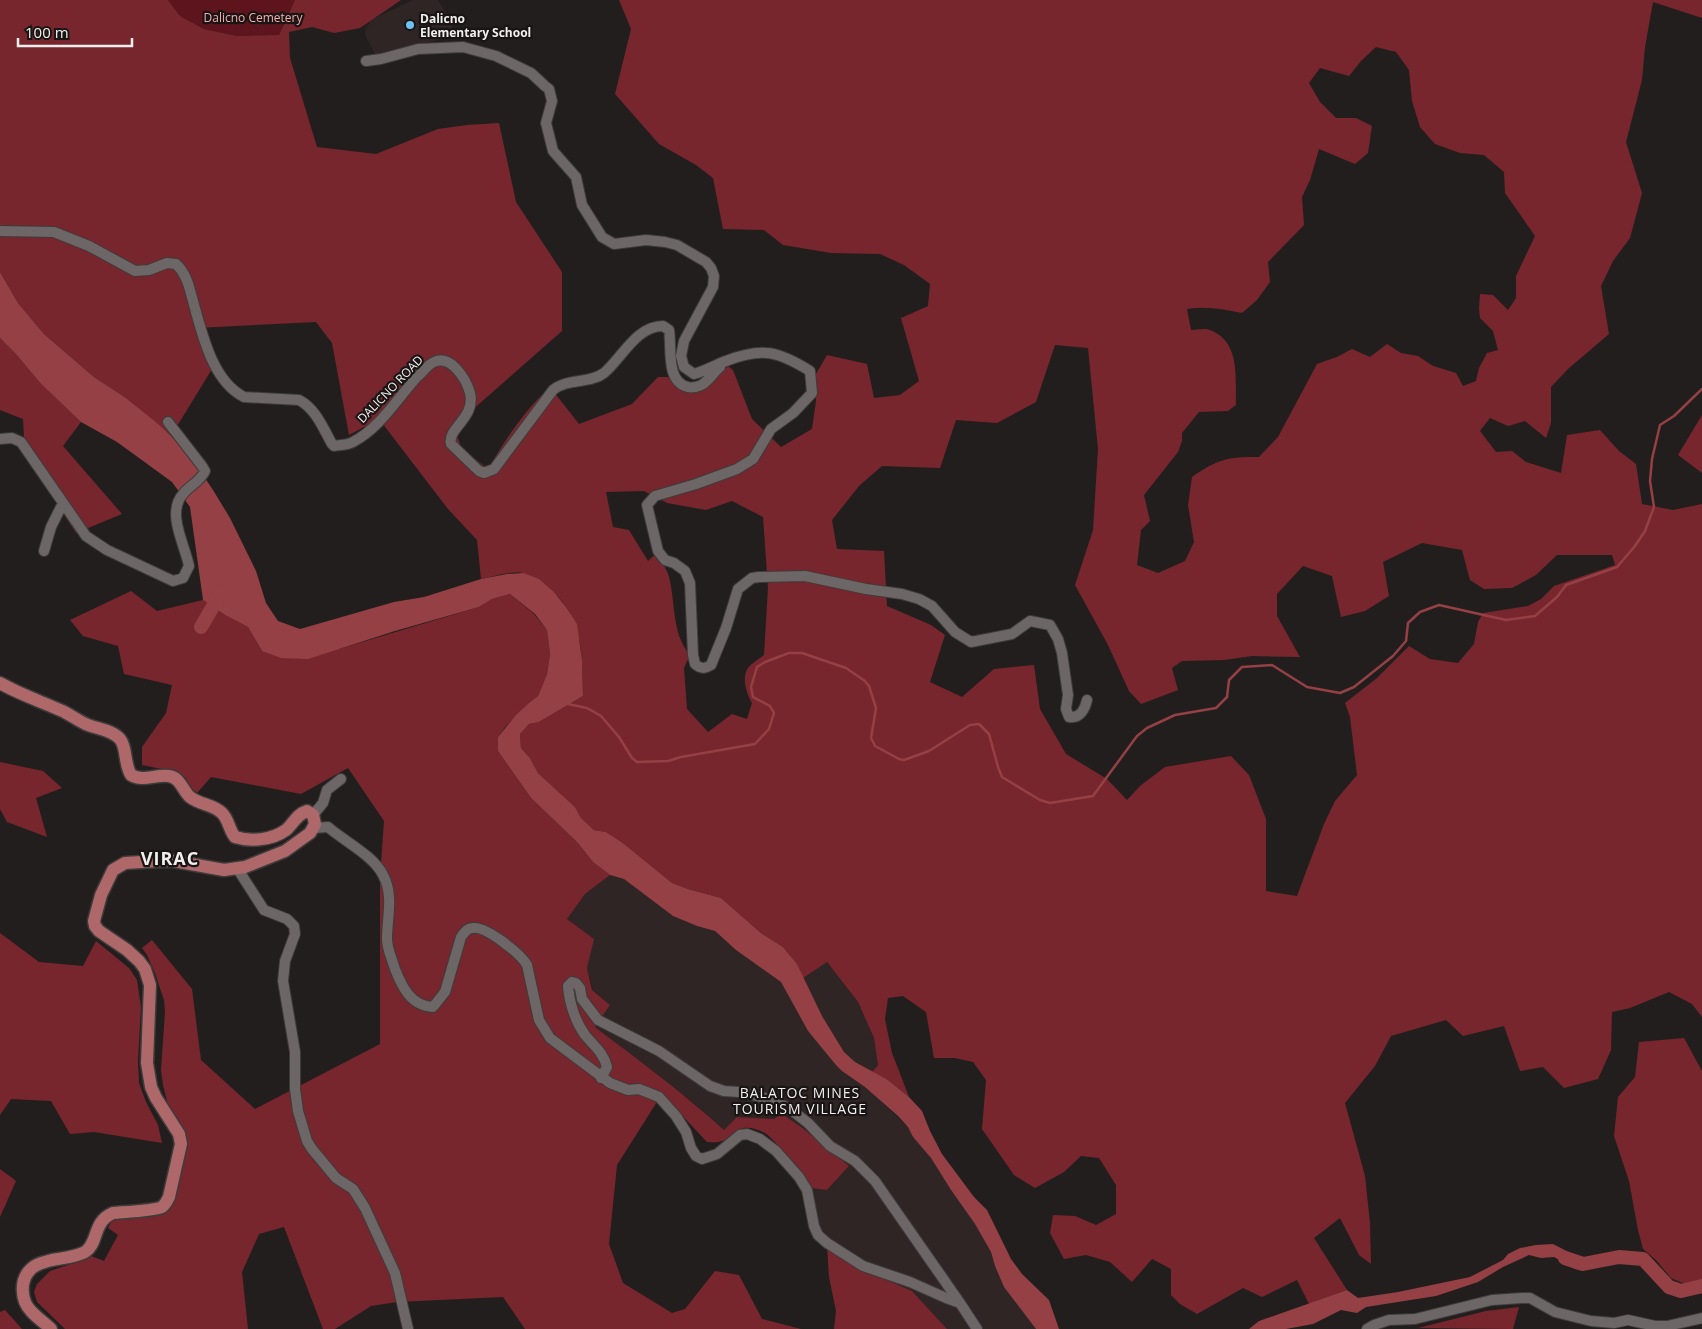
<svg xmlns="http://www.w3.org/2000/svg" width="1702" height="1329" font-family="'Open Sans',sans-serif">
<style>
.built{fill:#302525}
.green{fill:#5d141c}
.forest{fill:#78262d;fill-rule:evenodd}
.water{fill:#944044}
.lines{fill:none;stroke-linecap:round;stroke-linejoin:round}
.stream{stroke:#944044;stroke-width:2.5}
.river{stroke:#944044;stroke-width:14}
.minor-casing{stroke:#3e3b3b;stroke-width:12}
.major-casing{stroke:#3e3b3b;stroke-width:15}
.minor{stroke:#6d6666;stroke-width:10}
.major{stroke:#af686a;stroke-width:12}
.poi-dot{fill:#6cc3f2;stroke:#1a1515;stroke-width:2}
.labels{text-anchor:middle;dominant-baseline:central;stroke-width:4.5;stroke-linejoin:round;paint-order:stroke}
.park-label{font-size:12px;fill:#f6acac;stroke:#1a1515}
.poi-label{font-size:12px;font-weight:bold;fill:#f1eeee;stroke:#1a1515;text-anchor:start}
.street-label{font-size:12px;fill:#f1eeee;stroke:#1a1515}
.neighbourhood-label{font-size:14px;letter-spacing:1px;fill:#f1eeee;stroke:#1a1515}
.district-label{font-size:18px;font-weight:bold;letter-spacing:1px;fill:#f1eeee;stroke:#1a1515}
</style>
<rect width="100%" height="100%" fill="#231e1e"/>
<path class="built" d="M413,0h25l9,14 7,16 -2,6 -76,20 -10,-19 -1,-6 6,-11z
M610,875l14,4 49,37 24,10 18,5 21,19 45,32 27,49 100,96 5,10 18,21 20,32 24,34 16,28 4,14 9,21 32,42h-89l-35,-38 -55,-24 -29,-28 -9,-12 -6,-24 -1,-15 16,2 21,-24 -45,-37 -22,-15 -8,5 -36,-2 -14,13 -27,-24 -47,-38 -55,-41 15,-22 -17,-15 -6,-22 6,-29 -26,-20 18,-25z
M826,961l32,41 16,36 4,27 -6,7 -17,-10 -11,-10 -22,-35 -19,-39z"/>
<path class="green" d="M168,0h127l-16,35 -42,1 -33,-7 -24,-13z"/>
<path class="forest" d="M0,0h168l12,16 24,13 33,7 42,-1 16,-35h106l-41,28 -26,5 -22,-6 -23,5 1,26 27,89 59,7 62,-25 29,-4 32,-2 17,79 46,70v59l-92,81 -13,24 5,13 22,17 7,-2c16,-27 35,-55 59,-77l29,37 53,-20 26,-27h10c25,31 40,9 60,-11l5,4 19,49 29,28 31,-18 4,-28v-27l11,-19 40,9 7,34 26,-3 19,-14 -18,-63 27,-12 2,-22 -26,-19 -24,-11 -49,-1 -48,-8 -19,-15 -41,-1 -10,-51 -17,-13 -37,-21 -44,-50 16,-65 -12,-29h1083v18l-49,-16 -8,45 -3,33 -16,62 16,51 -12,45 -17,23 -12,25 8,48 -41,35 -17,18v36l-5,15 -21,-17 -17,5 -18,-8 -10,13 16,21 16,-1 14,11 35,11 6,-38 33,-5 19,21 17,13 6,40 31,6 29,-6v513l-10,-13 -23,-12 -39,16 -18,4 -1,38 -13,29 -34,9 -21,-21 -23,4 -16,-45 -41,10 -17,-16 -55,16 -16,30 -30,37 20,73 5,47 1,41 -12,-9 -19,-37 -26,20 33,52 -38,14 -12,-24 -35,17 -19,-9 -46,26 -17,-10 -9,-9v-26l-19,-10 -20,23 -22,-20 -24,-7 -22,4 -14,-26 3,-18 22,1 21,9 20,-11v-29l-17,-27 -18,-2 -17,16 -29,16 -21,-13 -32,-46 4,-49 -13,-18 -18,-4h-21l-8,-46 -23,-16 -15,2 -3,21 7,34 17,44 -21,-17 -16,-8 6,-7 -4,-27 -16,-36 -31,-40 -24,16 -6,-14 -14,-17 -22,-14 -40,-35 -33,-9 -16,-6 -49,-40 -17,-11 -12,-2 -13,-12 -6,-11 -37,-34 -8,-15 -9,-10 -1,-14 9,-10 10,-2 44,-26c-1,-44 1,-79 -36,-110 -7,-5 -15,-11 -24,-13 -13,-2 -29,3 -42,6l-4,-39 -29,-31 -69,-90 -30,16 -17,-92 -16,-21 -120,6 16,41 -41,67 -45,-38 -32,-21 -50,-43 -26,-31 -18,-31zM1376,47l20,5 13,18 3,31 8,26 15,17 25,9 24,2 20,17 1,21 30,43 -19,40v22l-8,12 -15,-15 -13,-1 -1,14 1,10 13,13 5,19 -11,3 -8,15 -3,13 -13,5 -7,-13 -23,-7 -15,-10 -17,-3 -14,-9 -17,13 -18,-8 -15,8 -20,7 -39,73 -19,20c-32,0 -41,2 -67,20l-4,28 6,37 -9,19 -27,12 -21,-8 4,-35 9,-9 -6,-26 34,-43 4,-11v-8l17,-21 29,-1 8,-6c-1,-27 5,-63 -26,-75 -5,-2 -13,0 -19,0l-4,-21c19,-3 36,0 55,4l15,-13 13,-18 -2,-20 36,-37 -2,-28 8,-17 9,-31 36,15 13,-11 4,-27 -16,-8h-20l-16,-16 -11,-19 11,-15 29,8 12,-15zM1055,345l33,3 10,101 -5,81 -18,55 33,60 21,46 12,13 37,-14 -6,-22 10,-7 42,-1 28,-4 48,1 -23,-41v-22l26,-28 29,10 9,41 24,-6 24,-15 -6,-34 39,-19 40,7 8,30 14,9 28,-1 24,-13 21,-20h55l3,10 -61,21 -13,13 -13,7 -45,7 -5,9 -4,22 -16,19 -28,-4 -21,-13 -32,32 -32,25 5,14 7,58 -22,26 -11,23 -27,72 -31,-5v-72l-17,-44 -18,-19 -66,11 -25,19 -13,14 -20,-21 -41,-25 -26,-45 -6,-44 -40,4 -32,28 -32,-15 15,-47 -14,-10 -44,-19 -3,-55 -47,-2 -5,-29 27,-34 23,-20 58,2 16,-48 41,3 39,-21zM644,491l23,12 39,7 26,-9 31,16 5,71 -4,67c-5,4 -12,8 -16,13 -7,11 -1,26 4,35l-5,16 -15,-5 -24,18 -21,-23 -3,-41 6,-13c-19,-23 -14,-51 -21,-78 -2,-8 -8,-16 -12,-24l-9,8 -19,-31 -16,-3 -7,-35z
M0,338l15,15 26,31 40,38 -18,24 59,68 -46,19 -51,-78 -2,-36 -23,-9z
M1702,415v58l-24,-18z
M131,591l26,20 46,-11 22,15 23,12 14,24 77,-2 140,-42 13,-8 18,-5 24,20 13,16 3,24 -3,20 -9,22 -8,6 -24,24 -8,11v14l33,47 46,44 16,20 17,13 -25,19 -18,25 27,20 -7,29 5,22 18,15 -15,22c44,33 88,66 129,103l13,-13 37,2 8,-5 22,15 45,37 -22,24 -15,-2c-14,-16 -27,-36 -42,-51 -6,-6 -21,-12 -29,-8 -15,7 -12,15 -34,13l-45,-48 -45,71 -8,79 14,39 49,30 13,-4 30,-38 24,4 23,44 39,10h-276l-22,-32 -106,5 -26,4 -36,23h-12l-39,-102 -25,7 -17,38 6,57h-183l-28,-27 -3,-10 3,-8 13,-13 30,-10 11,-5 13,5 14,-26 -10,-7 5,-9 16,-3 28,-1 12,-6 7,-12 11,-54 -2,-11 -17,-27 -5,-20 -2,-15 4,-58 -1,-12 -9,-27 -8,-18 -5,-7 10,-8 40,49 9,71 54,49 125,-65v-166l4,-57 -36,-53 -47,26 -90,-17 -14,16 -8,-7 -3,-8 -6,-4 -13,-4 -25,-5v-18l24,-34 6,-28 -48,-11 -6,-28 -35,-10 -13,-16z
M0,762l43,9 19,17 -26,10 11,39 -40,-15 -7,-13z
M0,933l39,29 44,4 13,-25 33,27 8,12 4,27 -3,54 1,22 7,19 12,23 4,18 -68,-11 -24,2 -19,-33 -40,-2 -11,16z
M1684,1038l18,33v210l-17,3 -14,-6 -15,-18 -13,-11 -5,-19 -9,-49 -15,-45 4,-39 17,-20 4,-35z
M0,1169l16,12 -16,36z
M827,1246l30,21 55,24 35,38h-113l2,-18 -7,-34z
M1519,1307l-6,22 -95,-1 68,-17z
M5,1310l17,19h-22v-17z"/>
<path class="water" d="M0,272l18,31 26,31 50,43 32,21 32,26 13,12 22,24 20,30 17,28 26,53 10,32 12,18 22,8 94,-27 30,-5 57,-18 26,-5 17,-1 15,6 15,13 12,15 11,17 5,36 1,36 -44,26 -10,2 -9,10 1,14 9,10 8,15 37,34 6,11 13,12 12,2 17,11 49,40 16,6 33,9 40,35 22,14 14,17 25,52 22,36 11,10 33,18 21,17 13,14 8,20 12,23 32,43 13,13 24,49 11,15 27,26 10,29h-23l-32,-42 -9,-21 -4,-14 -16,-28 -24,-34 -20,-32 -18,-21 -5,-10 -10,-11 -33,-29 -23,-16 -6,-6 -28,-34 -27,-49 -45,-32 -21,-19 -18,-5 -24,-10 -49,-37 -14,-4 -17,-13 -16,-20 -46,-44 -33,-47v-14l18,-22 14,-13 8,-6 9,-22 3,-20 -3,-24 -12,-16 -25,-20 -18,5 -13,8 -84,24 -87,28 -27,-1 -19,-7 -14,-24 -23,-12 -22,-15 -13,-93 -18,-25 -55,-40 -36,-20 -40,-38 -26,-31 -15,-15z
M1553,1244l27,14 6,12 -11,-1 -21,-12 -13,1 -12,-3 -26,12 -25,15 -42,14 -70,11 -9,6 -16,-3 -28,14 -27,5h-37l10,-8 88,-31 11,8 40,-6 72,-15 33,-17 5,-6 12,-6 16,-3z"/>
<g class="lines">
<path class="stream" d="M568,704l19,4 14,8 18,21 13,21 5,4 31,-1 13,-4 74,-13 14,-15 5,-16 -4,-7 -17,-9 -2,-10 6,-20 8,-5 24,-9h13l44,15 19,13 4,5 7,22 -5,30 4,8 24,13 5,1 25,-9 41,-26 9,-1 10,10 9,33 4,10 38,23 10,3 43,-7 44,-60 10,-8 28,-13 41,-7 11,-11 2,-17 13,-13 30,-2 35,22 33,6 14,-6 39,-31 13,-15 2,-18 12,-11 19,-7 67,15 29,-4 22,-19 9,-12 51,-18 18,-21 10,-15 9,-24 -4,-26 2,-22 8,-34 14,-9 28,-27"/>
<path class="river" d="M201,627l21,-36
M1565,1258l18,6 36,-7 24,2 26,28 12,4 21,-5"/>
<g class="minor-casing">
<path id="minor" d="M366,61l15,-2 37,-10 45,-2 33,9 35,17 14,13 4,3 3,12 -6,22 7,28 23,26 6,28 20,32 12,7 32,-4 19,2 12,3 29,17 5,6 3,8 -1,11 -29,54 -3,15 3,11 10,7c11,-3 21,-9 32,-13 36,-14 52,-10 84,10l2,22 -19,20 -22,16 -18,30 -16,10 -41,15 -41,12 -8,9 11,46 7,9 9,3 11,8 5,12 3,72 2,9c6,5 9,5 16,1l15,-37 12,-39 14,-11 7,-1 46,-1 61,13 36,5 17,5 13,7 23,26 16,10 41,-8 18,-13 20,4 8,14 4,14 6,42 -2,14 3,8c11,2 16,-8 18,-17
M0,231l54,1 35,14 46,25 14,-1 18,-7 9,1c11,10 13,23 17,37 9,32 19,80 51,96l55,3c17,9 24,28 33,44l2,2c6,-1 14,-1 19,-4 27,-14 44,-43 64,-65 6,-5 10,-12 17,-15 17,-8 32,17 36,31 6,25 -23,35 -19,51l28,27 5,2 10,-4 59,-79c14,-12 37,-6 51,-17 18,-15 32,-47 59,-47l6,4c3,16 -4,52 19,57 4,1 11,0 15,-3 6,-4 11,-12 17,-17
M0,439l12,-1 9,4 65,94 21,14 66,31 10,-3 6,-12c-4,-21 -23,-53 -6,-72 6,-8 18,-13 22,-23l-3,-5 -34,-44
M44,551l7,-24 12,-24
M313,815l10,-12 4,-13 14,-11
M313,828l15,-1c16,14 46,29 55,48 11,20 4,42 4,64 0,10 5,20 8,30 7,18 16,37 38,38l12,-15 16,-55c4,-5 6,-9 12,-9 13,-2 48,26 54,37l12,55 11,18 60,45 18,7 11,-1 20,8 17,19 10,16 5,16 5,8 6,3 15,-5 23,-19 7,-1 13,5 16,12 23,26 8,13 7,36 4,9 9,8 36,23 47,16 36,16 14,5 17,26
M237,868l27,42 23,9 7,7 1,8 -10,27 -2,20 12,71v37l3,22 9,30 5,8 24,29 17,11 12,19 30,65 13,56
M601,1078l6,-11c-3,-14 -14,-22 -22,-32 -10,-14 -16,-33 -17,-49l4,-4 4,1 4,5 2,11 16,21 61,31 51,35 14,5 15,1 26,6 24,10 19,15 22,23 25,15 20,20 85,122
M1367,1329l7,-4 15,-5 26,-1 77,-19 30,-2h8l25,14 36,9 23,2 14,-3 27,6h12l35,-8"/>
</g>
<g class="major-casing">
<path id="major" d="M0,683c19,11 40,18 60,27 10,4 18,11 28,15 10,4 24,5 32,14 7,8 4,25 11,36 12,7 25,-1 38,1 12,2 13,14 21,21 10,8 23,7 32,16 7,7 7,17 13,24 16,5 37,3 51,-7 7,-6 11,-16 21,-19l6,4 2,9 -5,9 -25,18 -40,16 -21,3 -50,-9h-16l-33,2 -12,7 -12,25 -7,26 1,5 4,5 28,19 12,11 6,8 5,16 -3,78 4,24 5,11 23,36 2,10 -12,53c-2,4 -3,7 -7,10 -8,4 -38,5 -49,6 -21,9 -14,30 -28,39 -9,5 -23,6 -33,8 -8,2 -16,4 -21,9 -12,11 -10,32 0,42 6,7 14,12 20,18"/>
</g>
<use href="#minor" class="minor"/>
<use href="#major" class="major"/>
</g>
<circle class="poi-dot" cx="410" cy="25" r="5"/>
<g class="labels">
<g class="park-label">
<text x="253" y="17">Dalicno Cemetery</text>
</g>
<g class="poi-label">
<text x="420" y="18">Dalicno<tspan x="420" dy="14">Elementary School</tspan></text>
</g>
<g class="street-label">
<text transform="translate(390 389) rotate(-46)">DALICNO ROAD</text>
</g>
<g class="neighbourhood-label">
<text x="800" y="1092">BALATOC MINES<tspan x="800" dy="16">TOURISM VILLAGE</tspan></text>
</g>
<g class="district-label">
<text x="170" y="858">VIRAC</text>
</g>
</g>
<path d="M18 38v8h114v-8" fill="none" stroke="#f1eeee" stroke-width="2.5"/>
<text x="25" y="38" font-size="15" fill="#f1eeee" stroke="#1a1515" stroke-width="4" paint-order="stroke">100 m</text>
</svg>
